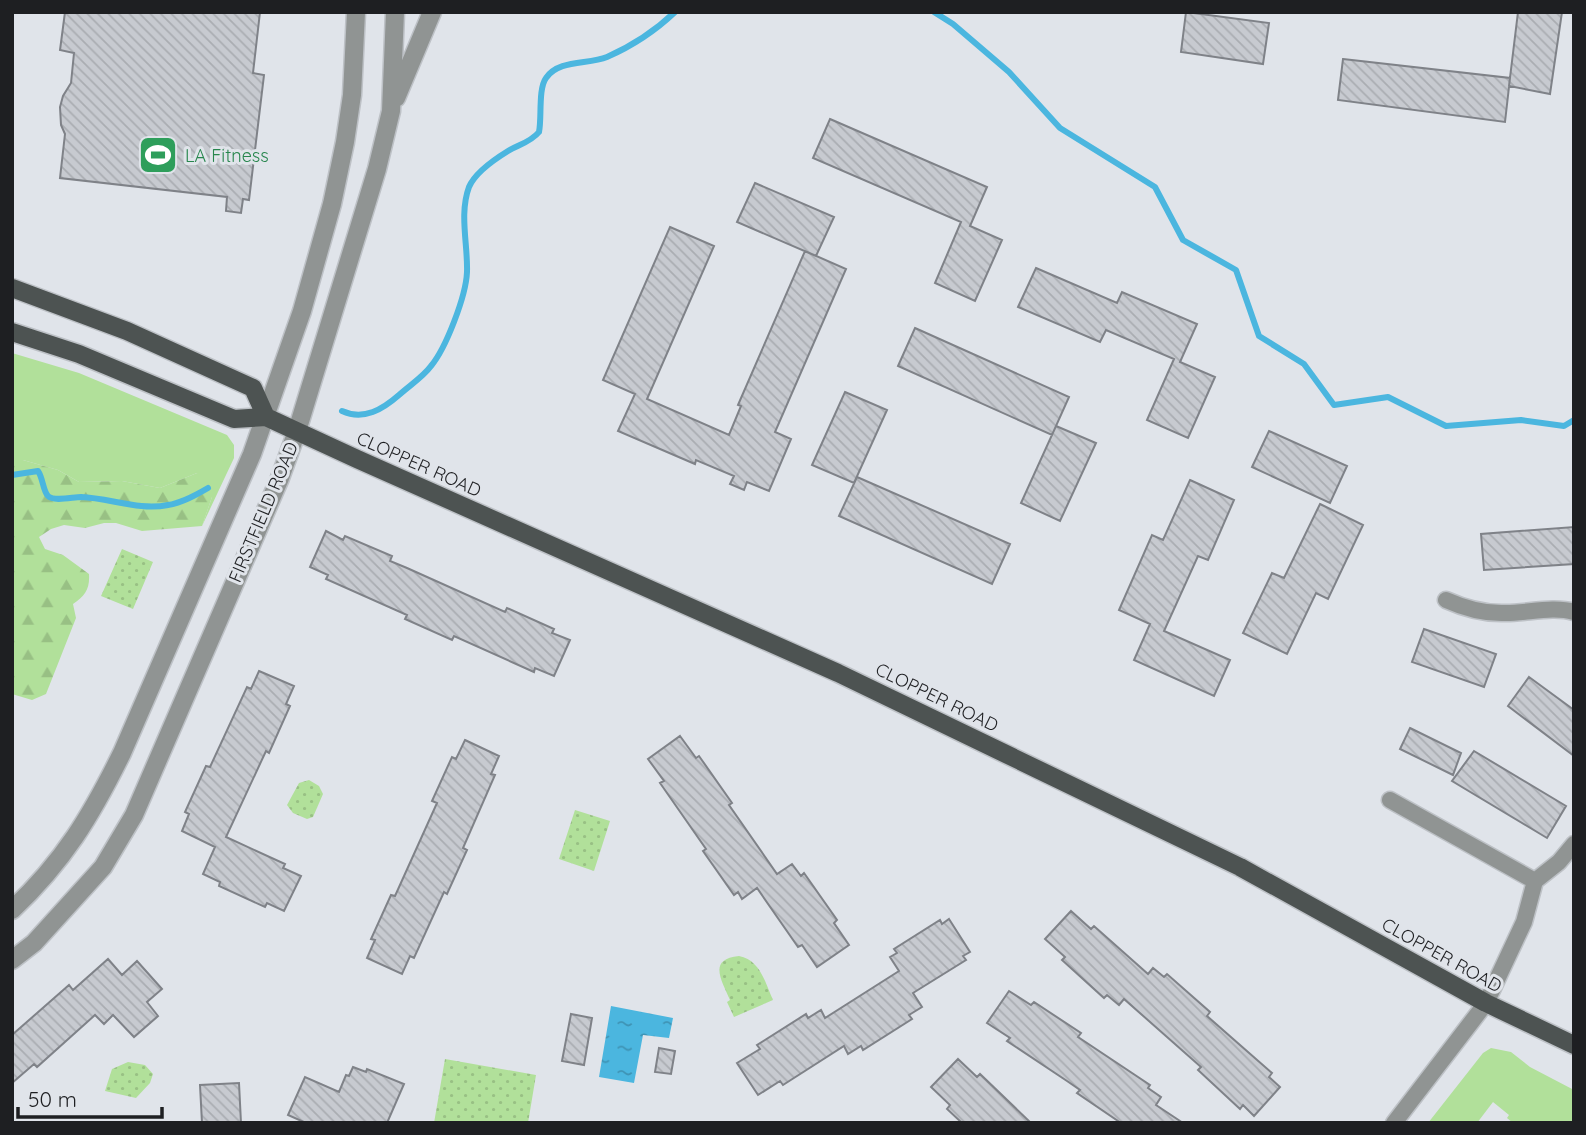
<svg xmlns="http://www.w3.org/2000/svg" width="1586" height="1135" font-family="Quicksand,sans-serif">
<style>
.grass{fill:#b1e09a}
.forest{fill:url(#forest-firs)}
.park{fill:url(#park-dots)}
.water{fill:url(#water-ripples)}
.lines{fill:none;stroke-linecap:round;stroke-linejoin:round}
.stream{stroke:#4bb6df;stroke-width:6}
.building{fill:url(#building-back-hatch);stroke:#7f8288;stroke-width:2}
.minor-casing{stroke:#bdc1c6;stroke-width:19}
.tertiary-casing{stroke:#bdc1c6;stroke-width:21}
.primary-casing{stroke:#bdc1c6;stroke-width:21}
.minor{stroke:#909493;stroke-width:16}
.tertiary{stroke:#909493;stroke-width:18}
.primary{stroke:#4d5352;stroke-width:18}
.labels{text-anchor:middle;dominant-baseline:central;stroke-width:6;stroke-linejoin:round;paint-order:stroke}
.leisure-label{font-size:18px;fill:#27864d;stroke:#e0e4ea;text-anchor:start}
.street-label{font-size:18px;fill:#1e1f22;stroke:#e0e4ea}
</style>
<defs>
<pattern id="forest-firs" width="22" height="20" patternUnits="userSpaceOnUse" patternTransform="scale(1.75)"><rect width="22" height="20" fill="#b1e09a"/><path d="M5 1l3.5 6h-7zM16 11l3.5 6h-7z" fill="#98c084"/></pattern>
<pattern id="park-dots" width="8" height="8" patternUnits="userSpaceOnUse" patternTransform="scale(1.75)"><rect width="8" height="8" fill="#b1e09a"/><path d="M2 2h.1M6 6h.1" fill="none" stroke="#98c084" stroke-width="1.8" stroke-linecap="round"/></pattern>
<pattern id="water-ripples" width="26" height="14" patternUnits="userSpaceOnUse" patternTransform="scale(1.75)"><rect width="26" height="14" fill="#4bb6df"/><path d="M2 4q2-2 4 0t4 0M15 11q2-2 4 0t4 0" fill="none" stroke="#3e93b4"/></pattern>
<pattern id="building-back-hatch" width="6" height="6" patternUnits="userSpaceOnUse" patternTransform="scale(1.75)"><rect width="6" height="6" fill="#c7cad0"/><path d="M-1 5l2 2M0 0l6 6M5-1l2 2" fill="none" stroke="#aaadb2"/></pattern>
</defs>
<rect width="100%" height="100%" fill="#e0e4ea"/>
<path class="grass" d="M12,353l67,20 148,62 7,10v13l-32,68 10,-29 -15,-24 -37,15 -38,-7 -43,1 -21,-12 -35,-10h-11z
M1491,1048l20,4 19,15 44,23v33h-61l-6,-5 2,-3 -16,-13 -16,21h-49l55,-70z"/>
<path class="forest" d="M12,460h11l35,10 21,12 43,-1 38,7 37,-15 17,3 -2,21 -10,29 -60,5 -26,-8h-12l-19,5 -21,-3 -13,4 -12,8 6,12 18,6 26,19c1,15 -4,22 -16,30l3,14 -30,76 -14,6 -20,-6z"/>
<path class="park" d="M122,549l31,13 -20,47 -32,-13z
M309,780l10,6 4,8 -10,23 -6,2 -14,-6 -6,-8 12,-22z
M575,810l35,11 -16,50 -35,-12z
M739,956c21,4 26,26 34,44l-39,17 -7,-15 3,-2c-8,-19 -23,-41 9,-44z
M445,1059l91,16 -8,48h-94z
M128,1062l17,3 8,9 -3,9 -14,15 -31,-7 7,-22z"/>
<path class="water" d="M611,1006l62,12 -4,20 -26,-3 -9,48 -35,-6z"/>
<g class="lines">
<path class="stream" d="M934,12l19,12 56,48 51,56 95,59 28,53 53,30 23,66 45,28 30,41 54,-8 58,29 75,-6 43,6 10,-6
M342,411c22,10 41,-2 57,-16 11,-10 24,-18 32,-29 15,-18 35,-70 36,-94 1,-27 -8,-58 2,-85 6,-14 26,-28 39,-36 10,-6 23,-9 31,-19 3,-14 -1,-43 7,-54 13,-19 42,-13 61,-21 25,-11 48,-26 68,-45
M12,475l26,-4c5,7 5,20 10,25 6,6 25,1 33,1 29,1 58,14 87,8 14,-2 28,-10 40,-17"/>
</g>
<path class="building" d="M65,12h195l-7,61 11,2 -15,125 -6,-1 -2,14 -15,-2 1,-14 -167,-19 5,-44 -4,-9 -1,-18 3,-11 8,-13 3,-30 -14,-3z
M1186,12l83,11 -6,41 -82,-12z
M1518,12h44l-12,82 -41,-8z
M1343,59l167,19 -5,44 -167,-22z
M830,119l157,68 -17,39 32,14 -27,61 -40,-18 26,-61 -148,-64z
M755,183l79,34 -18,39 -79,-34z
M670,227l44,19 -67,153 82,36 12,-29 -3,-1 67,-154 41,18 -71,163 16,7 -22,52 -22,-9 -3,8 -14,-6 4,-8 -38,-16 -1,4 -77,-33 17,-37 -32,-14z
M1036,268l81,35 5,-11 75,32 -17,38 35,15 -27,61 -41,-18 27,-61 -68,-29 -6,12 -82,-35z
M915,328l154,69 -17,38 -154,-69z
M845,392l42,18 -33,73 -42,-18z
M1056,426l40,17 -36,78 -39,-18z
M1269,431l78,35 -17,37 -78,-36z
M857,477l153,67 -18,40 -153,-68z
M1190,480l44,20 -26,60 -10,-4 -34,75 66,29 -16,36 -80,-36 16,-36 -31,-14 33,-75 11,5z
M1320,504l43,21 -35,74 -12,-6 -29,61 -44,-21 29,-60 12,5z
M1574,527v37l-90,6 -3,-36z
M326,531l17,9 2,-4 47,20 -2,5 17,7 98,44 2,-4 47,21 -2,4 18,7 -16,36 -19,-8 -1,4 -80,-36 -2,4 -47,-21 2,-4 -81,-36 2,-4 -18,-8z
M1424,629l72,25 -12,33 -72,-25z
M259,671l35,15 -8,18 4,2 -21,47 -3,-2 -40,86 59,27 -2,4 18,8 -17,35 -17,-8 -2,4 -46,-21 1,-4 -17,-8 12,-27 -33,-16 7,-17 -4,-2 21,-46 4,1 37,-80 4,2z
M1529,677l45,33v46l-66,-50z
M1410,728l51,25 -8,22 -53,-26z
M680,736l16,22 3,-2 33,47 -3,2 48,69 15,-10 9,12 3,-3 33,47 -3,3 15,22 -32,22 -15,-22 -4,2 -41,-59 -15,11 -4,-7 -4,3 -31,-44 3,-2 -46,-66 4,-2 -16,-22z
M465,740l34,16 -8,18 4,1 -32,73 4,2 -20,44 -3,-2 -30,66 -4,-2 -8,18 -35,-16 8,-18 -4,-1 20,-44 4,1 42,-93 -5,-2 20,-44 4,2z
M1474,751l92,55 -19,32 -95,-57z
M1071,911l20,18 3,-3 54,48 5,-6 11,9 3,-3 43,38 -3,4 65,57 -3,4 11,10 -26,29 -11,-11 -3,4 -42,-39 3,-3 -77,-68 -5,6 -12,-10 -3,3 -42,-38 3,-3 -20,-18z
M949,919l21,33 -7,4 3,4 -53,33 9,14 -13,8 3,4 -49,31 -2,-4 -13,8 -4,-8 -61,39 -3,-4 -22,14 -21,-32 23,-14 -3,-4 49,-31 2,4 13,-8 4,8 74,-47 -9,-14 7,-4 -3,-4 46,-29 2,4z
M108,959l14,16 15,-14 25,28 -15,13 11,14 -24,21 -21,-22 -9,9 -9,-9 -58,52 -3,-3 -22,19v-48l57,-50 4,5z
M1009,991l22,14 3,-3 47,31 -3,4 72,48 -2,3 13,9 -5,8 27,18h-62l-44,-30 3,-3 -13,-9 -60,-40 3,-3 -23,-15z
M571,1014l21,4 -8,47 -22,-4z
M659,1048l16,3 -4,23 -16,-2z
M958,1059l19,18 3,-3 51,49h-69l-15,-14 3,-4 -19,-18z
M353,1067l13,5 1,-3 37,15 -17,39h-81l-18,-8 17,-38 34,15 7,-17 3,1z
M239,1083l2,40h-39l-2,-38z"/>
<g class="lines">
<g class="minor-casing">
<path id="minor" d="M1446,600c20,9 38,14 60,13 22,0 47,-7 68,-1
M1390,800l145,81
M1394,1123l92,-120 38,-81 11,-41 24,-19 15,-18"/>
</g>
<g class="tertiary-casing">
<path id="tertiary" d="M396,98l36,-86
M12,910c52,-49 79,-94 110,-157l130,-299 50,-143 30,-107 13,-62 7,-47 4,-83
M12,960l22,-17 69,-76 31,-52 146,-337 17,-47 80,-262 14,-58 4,-99"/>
</g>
<g class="primary-casing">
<path id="primary" d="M12,288l115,43 126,57 13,29
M12,332l67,22 155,65 32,-2 91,42 481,214 402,194 246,136 88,42"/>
</g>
<use href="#minor" class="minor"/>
<use href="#tertiary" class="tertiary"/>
<use href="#primary" class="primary"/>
</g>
<defs>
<g id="stadium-square" transform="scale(2.0125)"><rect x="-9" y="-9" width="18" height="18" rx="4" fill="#2e9e5b" stroke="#e0e4ea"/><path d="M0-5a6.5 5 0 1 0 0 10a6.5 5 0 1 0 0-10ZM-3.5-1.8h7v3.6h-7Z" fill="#fff"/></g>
</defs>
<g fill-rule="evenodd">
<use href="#stadium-square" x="158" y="155"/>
</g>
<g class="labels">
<g class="leisure-label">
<text x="185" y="155">LA Fitness</text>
</g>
<g class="street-label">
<text transform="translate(419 464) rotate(24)">CLOPPER ROAD</text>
<text transform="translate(263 512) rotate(-67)">FIRSTFIELD ROAD</text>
<text transform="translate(937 697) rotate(26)">CLOPPER ROAD</text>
<text transform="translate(1442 955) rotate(29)">CLOPPER ROAD</text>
</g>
</g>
<rect width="1586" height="1135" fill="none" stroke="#1e1f22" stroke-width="28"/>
<path d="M18 1107v10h144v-10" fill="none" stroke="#1e1f22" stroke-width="3.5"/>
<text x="28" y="1107" font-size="21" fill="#1e1f22" stroke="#e0e4ea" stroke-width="5" paint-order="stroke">50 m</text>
</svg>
